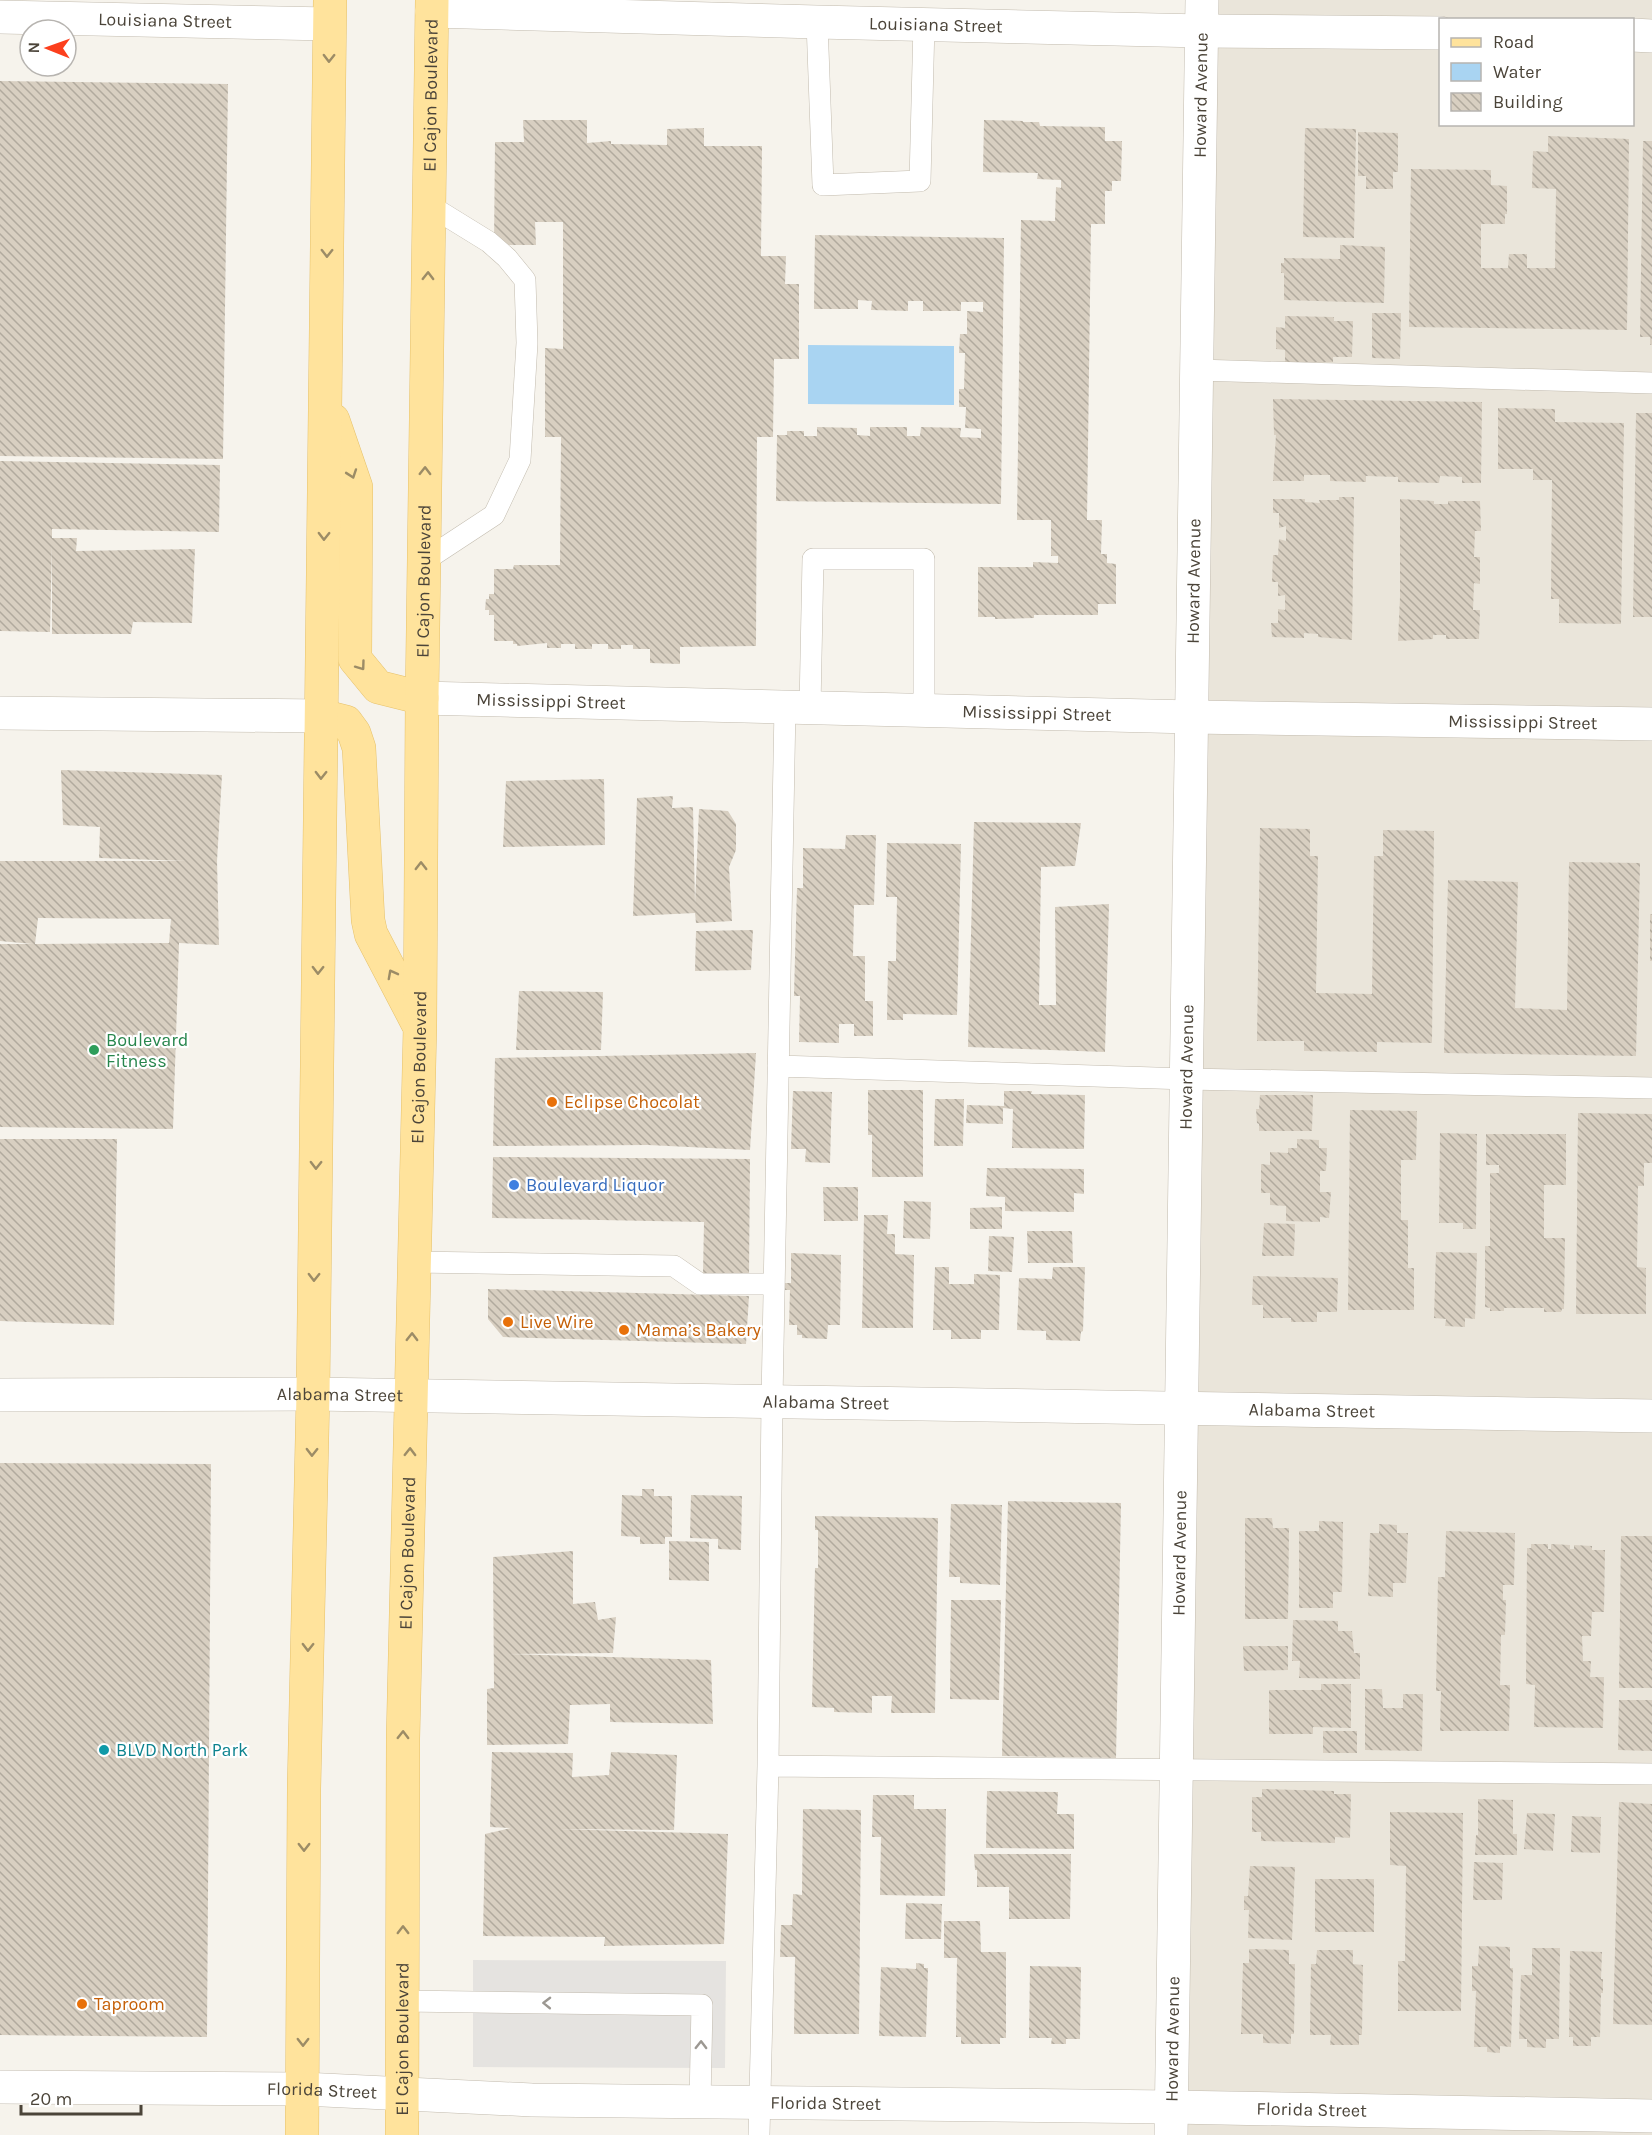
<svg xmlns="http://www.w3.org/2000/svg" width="1652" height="2135" font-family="Karla,sans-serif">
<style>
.residential{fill:#eae5da;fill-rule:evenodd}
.parking{fill:#e5e3e0}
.water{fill:#a9d4f2}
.building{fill:url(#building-back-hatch);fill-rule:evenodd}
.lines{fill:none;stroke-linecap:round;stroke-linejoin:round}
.service-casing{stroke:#c2bbae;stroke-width:22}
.minor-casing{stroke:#c2bbae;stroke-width:34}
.tertiary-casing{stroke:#c2bbae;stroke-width:34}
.primary-casing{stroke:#e6c16a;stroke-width:34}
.service{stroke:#fff;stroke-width:21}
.minor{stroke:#fff;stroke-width:33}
.tertiary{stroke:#fff;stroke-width:33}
.primary{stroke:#ffe39c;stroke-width:33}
.oneway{stroke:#9c8c66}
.oneway2{stroke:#9c9892}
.leisure-dot{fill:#2e9e5b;stroke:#fff;stroke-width:2}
.food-dot{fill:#e8710a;stroke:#fff;stroke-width:2}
.shop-dot{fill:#3f7fe0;stroke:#fff;stroke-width:2}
.culture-dot{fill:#0f9aa8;stroke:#fff;stroke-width:2}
.labels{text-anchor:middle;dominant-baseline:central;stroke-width:4.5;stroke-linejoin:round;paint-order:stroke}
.street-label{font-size:18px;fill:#4b4439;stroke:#fff}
.leisure-label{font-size:18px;fill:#27864d;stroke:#fff;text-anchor:start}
.food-label{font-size:18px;fill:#c56008;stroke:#fff;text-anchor:start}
.shop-label{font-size:18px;fill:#366cbe;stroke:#fff;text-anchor:start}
.culture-label{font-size:18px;fill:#0d838f;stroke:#fff;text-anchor:start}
</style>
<defs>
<pattern id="building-back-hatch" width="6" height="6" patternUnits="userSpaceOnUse" patternTransform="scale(1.5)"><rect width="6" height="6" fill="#d8cfc1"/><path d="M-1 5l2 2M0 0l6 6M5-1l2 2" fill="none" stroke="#b1aa9e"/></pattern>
</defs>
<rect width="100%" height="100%" fill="#f6f3ec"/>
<path class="residential" d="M1214,0h438v2135h-477zM1440,20h192v104h-192z"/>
<path class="parking" d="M473,1960l253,1 -1,107 -252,-1z"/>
<path class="water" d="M808,345l146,1v59l-146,-1z"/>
<path class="building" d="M0,81l228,3 -5,375 -223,-3z
M523,120h64v23l24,-2v3l56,1v-16l37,-1v18h58l-1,110h25l-1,28h14v75h-25l-1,78h-16l-1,209 -76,1v17l-30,-1v-14h-17v-4h-12v4h-13v-5h-16v5h-17v-5h-14v4h-14v-5l-30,3v-2h-4v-3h-19v-26h-5v-5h-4l1,-11h3v-5h5v-25h19l1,-4h46l1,-128h-16v-89l18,1v-127h-28l1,23h-42l1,-103h29z
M984,120l39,1v1h16l1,4 65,1v14h17l-1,40h-9v10h-7v33h-14l-4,296h15l-1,34h6v9l9,1v40h-18v11h-64v3l-39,1v-2h-17v-50h55v-5l25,1v-7h-7v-36h-34l4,-300 34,1 1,-34 5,1v-8l-24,-1 1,-6 -55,-1z
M1305,128l51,1 -2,109 -51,-1z
M1358,132l40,1v39h-5v17h-27v-13h-8z
M1548,136l81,3 -2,191 -218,-3 2,-158 80,1v15l16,1v28h-2v10h-24v44h27l1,-14h18v14h28l1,-79 -24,-1 1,-37 15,1z
M1643,141h9v204h-2v-8h-10z
M815,235l189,3 -3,266 -225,-3 1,-66h10v-4h17v5h13v-9l40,1v7l13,1v-9h37v9h13l1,-9 40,1 -1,9 21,1v-9l-16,-1 1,-21h-7v-18h5l1,-36h-6l1,-19h7v-23l16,1v-10h-22v9h-38v-10h-15v10l-37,-1 1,-9 -14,-1v9h-44z
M1340,245l45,2 -1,56 -100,-3v-27h-3v-10h3v-5l56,1z
M1372,313h29l-1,46 -28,-1z
M1285,316l49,1v4h19l-1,36h-19v5h-48v-12l-9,-1v-22l9,1z
M1273,399l209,3 -1,81h-19v-6l-22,-1 -1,7 -41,-1v-5l-32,-1v6l-36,-1v-6h-26v6h-31l3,-46h-2z
M1498,408l57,1v13l69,1 -3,201 -62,-1v-24h-8l1,-119h-19v-11h-35z
M1636,413h16v204h-19z
M0,461l220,4 -1,67 -167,-3v9h25l-1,13 119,-2 -3,74 -59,-1 -2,12h-79v-89l-2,87 -50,-1z
M1339,497h15l-2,143 -34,-3v-3l-14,-1v5l-32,-1 -1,-14h7v-14l7,1v-15l-7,1v-14h-6l1,-27h5l1,-16 7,2v-15l-7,2v-15h-6v-14h32v3l15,1 -1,-3h20z
M1400,499l34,2v3h14v-3h32l1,30h-6l-1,26h6v27l-6,-1 -1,27h7l-1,29h-33v-4h-13v4l-35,2 2,-44z
M61,770l161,5 -5,86 2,84 -40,-2 -6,186 -173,-2v-183h33l-33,-3v-80h187l-88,-3 1,-31 -37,-2zM38,918l133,1 -2,24 -134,1z
M604,779l1,66 -102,2 3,-66z
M673,796l-1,12 21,-1 2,97 4,-95 29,2 8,13v26l-7,17 3,54 -36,2 -1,-10 -62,3 4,-118z
M974,822l107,1 -6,43 -34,1 -2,138h17l-1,-98 54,-3 -4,148 -137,-5z
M1260,828l50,1v27h8l-2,137 56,1 2,-138h9v-26l51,1 -2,212 -55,-1v10l-73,-1v-10h-47z
M846,835h30l-2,70h-20l-1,51h12v45h8v35h-19v-12h-15v19l-40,-1 1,-46h-6l1,-39 2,-69h6v-40l42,1z
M887,843l74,1 -4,171 -54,-1v6h-16l1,-59h8l1,-64h-11z
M1569,862l71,1 -4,193 -192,-3 4,-173 70,2 -3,126 52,2z
M1650,914h2v47h-2z
M753,930l-2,40 -56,1 1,-40z
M519,991l84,1 -2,58h-85z
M756,1053l-6,97 -102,-5 -155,1 2,-88z
M868,1090h55v87h-51v-42h-4z
M793,1091l39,1 -2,71 -25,-1 1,-13h-15z
M1004,1091h28l-1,3 54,1 -1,54 -72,-1 1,-39 -10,-1v16l-37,-1 1,-18 37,1z
M1260,1095h53l-1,36h-53v-7l-2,-1 -1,-14h3z
M935,1099h29l-1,47h-29z
M1350,1110l67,1 -1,49h-15v60h7v48h6v42h-66z
M1578,1113l74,1v49h-8v23h-6l-1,81 9,1v46h-70z
M1440,1133l37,1 -1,95h-13v-6h-24z
M1486,1134h80v51h-22v53h21l-1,71h-2l-1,3h-17v-4h-40v3h-14v-3l-5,-1v-61h5v-73h9v-8h-13z
M0,1139h117l-3,186 -114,-4z
M1297,1139l22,1v8h8l-1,23h-6v21h11l-2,26 -9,-1v5l-34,-1v-15l-16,-1v-12h-9v-29l9,1v-13l18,1v-5h9z
M493,1157l257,2 -1,118 -46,-2 1,-53 -212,-4z
M987,1168l97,1v25l-10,-1v19l-69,-1v-14l-19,-1z
M823,1187h35v34h-34z
M904,1201l27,1 -1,37 -27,-1z
M1002,1207v22h-32v-21z
M864,1215h24l-1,19h8v20l19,1 -1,73h-51z
M1264,1223l31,1 -1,32h-32z
M1027,1231h45l1,32h-45z
M989,1236l25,1 -2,35 -24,-1z
M1436,1252l41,1 -2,66 -10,-1v9l-20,-1 1,-7 -12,-1z
M791,1253l50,2 -1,70h-12l-1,14 -25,-1v-3h-5v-10h-8l1,-35h-5v-7h6z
M935,1267h14v17h25v-10l26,1 -1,55h-18v9h-30v-9h-18z
M1053,1267h32l-2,64 -2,1 -1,9 -34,-1v-9l-29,-1 2,-52 33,1z
M1253,1276l85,2 -1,34h-20v10h-26v-4h-28v-13h-11z
M488,1289l261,7 -3,48 -243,-7 -15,-18z
M0,1463l211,1 -4,573 -207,-2z
M642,1489h12v7h18v41h-7v7h-25v-7l-19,-1 1,-41 20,1z
M691,1495l51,1 -1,54 -23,-1v-10l-28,-1z
M1008,1501l113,2 -5,255 -114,-2z
M951,1504l51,1 -2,80 -40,-2v-6h-11z
M815,1516l123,2 -3,195h-44l1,-17h-20v17l-38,-1v-4l-22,-1 3,-139h3v-38h-3z
M1245,1518h27l1,10h16l-1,91h-43z
M1319,1521l24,1 -1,70h-9v16h-34v-77h20z
M1379,1524l18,1v8h11l-2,50h-13v14l-25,-1 2,-63h9z
M1446,1531l69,2 -1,52h-11v15h3l-1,35h-4l-1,50h10l-1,46h-69l1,-40h-5l2,-114h7z
M1621,1536h31v152h-33z
M669,1541l40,1v39l-40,-1z
M1531,1544h17v5h3v-5l19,1v4h4v-4l18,1v4h13l-1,62h-12l-1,24h-9l1,25h8l-1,16h14l-1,51 -69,-1 1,-42 -9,-1 1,-136h4z
M573,1551v53l22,-2 3,18 18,-3 -3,36 -105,1 203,6 2,64 -103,-2v-18l-40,1 -2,39 -81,1v-56l7,-1 -1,-131z
M951,1600h50l-2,100 -49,-1z
M1293,1620l45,1v10h14l2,22h6v26l-61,-1 1,-17h-8z
M1243,1646h45v24l-44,1z
M1321,1684h30v44l-38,-1v7h-44v-44h52z
M1365,1689h17l1,19h20v-14h20l-1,57 -57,-1z
M1619,1700h33v51l-34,-1z
M1323,1731h34v22h-34z
M492,1752l81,1 -1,24 37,-2 2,-23 66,3 -3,75 -117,-1 171,5 -4,110 -120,2 1,-9 -122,-1 2,-102 26,-6 -21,-1z
M1262,1789l72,2v3h17l-1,44 -15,-1v6l-74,-2v-9h-9v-35h10z
M987,1791l71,1 -1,22h17v35l-88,-1z
M873,1795h41v14h32l-1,87 -65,-1 1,-58h-9z
M1478,1799l35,1v34h4v21h-42l1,-20h2z
M1619,1802l33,2v221l-39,-1z
M803,1809l58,1 -2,224h-65l1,-77h-15l1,-32h11l1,-31 9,1z
M1390,1812l73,1 -2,198h-63v-50h7l1,-95 -16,-1z
M1527,1813l28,1 -2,37 -29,-2z
M1572,1816l29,1 -1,36 -29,-1z
M974,1854h97l-1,65h-61v-32h-32v-17h-2z
M1474,1862l29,1 -1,37h-29z
M1250,1866l45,1 -3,73 -44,-2 1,-28h-5v-14h4z
M1315,1879h59v53h-59z
M906,1903l36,1 -1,35h-36z
M944,1921h36l1,31h25v86h-6v6h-39v-7h-5l1,-79h-13z
M1479,1946l31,1v21h3l-2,79 -11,-1v7l-13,-1v-5h-13l2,-56h-4v-25h6z
M1532,1948h28l-1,91h-13v9l-19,-1v-8h-8l2,-64h11z
M1249,1949l40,1v14h6l-1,70h-3v10l-28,-1v-9h-22l2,-71h6z
M1317,1950h36v14l10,1 -1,70h-3v10h-29l1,-10h-21l1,-71h5z
M1570,1951l32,1 -1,27h2v14h-2l-1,44h-9v9h-18v-9h-4z
M916,1963l8,1v4h4l-2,69 -47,-1 2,-69 35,2z
M1030,1966l51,1 -1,72h-14v5h-15l1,-6h-23z"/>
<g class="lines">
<g class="service-casing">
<path id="service" d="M817,22l6,163 97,-4 4,-157
M1197,370l455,13
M424,561l70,-46 26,-55 7,-117 -2,-63 -18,-22 -18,-16 -60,-37
M810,707l3,-148h111v151
M778,1066l409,13 465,9
M414,1262l260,4 26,18h74
M768,1766l884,8
M403,2001l299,4 -2,98
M759,2135l9,-369 4,-365 13,-694"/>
</g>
<g class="minor-casing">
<g id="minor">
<path id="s1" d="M432,11l385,11 385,9 238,2"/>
<path id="s2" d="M0,17l329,7"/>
<path d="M1632,35l20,1"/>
<path id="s3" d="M422,698l770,19 460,7"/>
<path d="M0,713l322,3"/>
<path id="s4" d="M0,1395l313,-1 1339,22"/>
</g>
</g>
<g class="tertiary-casing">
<g id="tertiary">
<path id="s5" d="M0,2087l303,2 229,11 640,7 480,9"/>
<path id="s6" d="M1171,2135l31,-2135"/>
</g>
</g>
<g class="primary-casing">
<g id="primary">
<path d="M333,420l23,67 -1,172 23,28 44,11"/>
<path d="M322,716l24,6 8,11 5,15 9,172 3,14 46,88"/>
<path d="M302,2135l2,-346 9,-395 17,-1394"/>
<path id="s7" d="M402,2135l1,-396 17,-713 2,-328 10,-698"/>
</g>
</g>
<use href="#service" class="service"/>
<use href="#minor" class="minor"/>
<use href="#tertiary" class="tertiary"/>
<use href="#primary" class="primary"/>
</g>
<defs><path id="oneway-chevron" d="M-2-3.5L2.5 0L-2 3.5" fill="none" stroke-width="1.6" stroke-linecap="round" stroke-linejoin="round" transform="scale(1.5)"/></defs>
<g class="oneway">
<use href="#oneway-chevron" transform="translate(329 58) rotate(91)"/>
<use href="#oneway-chevron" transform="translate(327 253) rotate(91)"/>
<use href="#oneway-chevron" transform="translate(428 276) rotate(-89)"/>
<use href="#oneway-chevron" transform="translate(425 471) rotate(-89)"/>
<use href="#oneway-chevron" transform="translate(352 474) rotate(71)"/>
<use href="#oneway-chevron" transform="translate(324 536) rotate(91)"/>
<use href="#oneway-chevron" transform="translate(361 666) rotate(54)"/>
<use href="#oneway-chevron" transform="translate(321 775) rotate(91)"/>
<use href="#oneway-chevron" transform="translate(421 866) rotate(-90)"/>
<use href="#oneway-chevron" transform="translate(318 970) rotate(91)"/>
<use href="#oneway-chevron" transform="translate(392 974) rotate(-118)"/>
<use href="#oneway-chevron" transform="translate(316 1165) rotate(91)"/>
<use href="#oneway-chevron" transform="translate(314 1277) rotate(91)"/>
<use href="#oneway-chevron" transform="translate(412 1337) rotate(-89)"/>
<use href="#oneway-chevron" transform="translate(312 1452) rotate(91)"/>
<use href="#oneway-chevron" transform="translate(410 1452) rotate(-89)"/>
<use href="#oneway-chevron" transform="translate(308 1647) rotate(91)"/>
<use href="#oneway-chevron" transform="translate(403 1735) rotate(-89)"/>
<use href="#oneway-chevron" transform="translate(304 1847) rotate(90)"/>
<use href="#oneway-chevron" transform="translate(403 1930) rotate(-90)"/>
<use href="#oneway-chevron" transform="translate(303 2042) rotate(90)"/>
</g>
<g class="oneway2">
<use href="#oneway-chevron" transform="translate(547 2003) rotate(-179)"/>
<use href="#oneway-chevron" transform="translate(701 2045) rotate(-89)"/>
</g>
<circle class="leisure-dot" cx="94" cy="1050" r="6"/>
<g class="food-dot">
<circle cx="552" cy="1102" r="6"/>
<circle cx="508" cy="1322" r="6"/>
<circle cx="624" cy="1330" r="6"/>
<circle cx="82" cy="2004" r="6"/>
</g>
<circle class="shop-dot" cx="514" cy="1185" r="6"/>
<circle class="culture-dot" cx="104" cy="1750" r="6"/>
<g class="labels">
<g class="street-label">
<text stroke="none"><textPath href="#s2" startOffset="165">Louisiana Street</textPath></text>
<text stroke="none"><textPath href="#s1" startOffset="504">Louisiana Street</textPath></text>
<text stroke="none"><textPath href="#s7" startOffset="2040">El Cajon Boulevard</textPath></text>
<text stroke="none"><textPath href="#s6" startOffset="2040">Howard Avenue</textPath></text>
<text stroke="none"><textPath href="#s7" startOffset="1554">El Cajon Boulevard</textPath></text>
<text stroke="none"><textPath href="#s6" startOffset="1554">Howard Avenue</textPath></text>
<text stroke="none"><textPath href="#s3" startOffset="129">Mississippi Street</textPath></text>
<text stroke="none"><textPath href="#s3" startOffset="615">Mississippi Street</textPath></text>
<text stroke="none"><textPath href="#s3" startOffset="1101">Mississippi Street</textPath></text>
<text stroke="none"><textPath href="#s7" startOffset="1068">El Cajon Boulevard</textPath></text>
<text stroke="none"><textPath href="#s6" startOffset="1068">Howard Avenue</textPath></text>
<text stroke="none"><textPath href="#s4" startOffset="340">Alabama Street</textPath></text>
<text stroke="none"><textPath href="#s4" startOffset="826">Alabama Street</textPath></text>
<text stroke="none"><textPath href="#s4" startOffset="1312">Alabama Street</textPath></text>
<text stroke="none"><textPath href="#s7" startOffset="582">El Cajon Boulevard</textPath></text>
<text stroke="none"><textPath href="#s6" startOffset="582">Howard Avenue</textPath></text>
<text stroke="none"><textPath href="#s7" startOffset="96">El Cajon Boulevard</textPath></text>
<text stroke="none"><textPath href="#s6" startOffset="96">Howard Avenue</textPath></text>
<text stroke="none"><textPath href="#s5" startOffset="322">Florida Street</textPath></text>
<text stroke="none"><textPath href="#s5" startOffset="826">Florida Street</textPath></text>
<text stroke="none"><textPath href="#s5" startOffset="1312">Florida Street</textPath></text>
</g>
<g class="leisure-label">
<text x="106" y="1040">Boulevard<tspan x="106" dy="21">Fitness</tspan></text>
</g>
<g class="food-label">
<text x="564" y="1102">Eclipse Chocolat</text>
<text x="520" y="1322">Live Wire</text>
<text x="636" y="1330">Mama’s Bakery</text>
<text x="94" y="2004">Taproom</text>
</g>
<g class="shop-label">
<text x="526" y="1185">Boulevard Liquor</text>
</g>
<g class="culture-label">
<text x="116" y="1750">BLVD North Park</text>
</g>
</g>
<rect x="1439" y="18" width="195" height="108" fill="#ffffff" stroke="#b7b4b0" stroke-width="1.5"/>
<rect x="1451" y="38" width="30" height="9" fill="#ffe39c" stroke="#b7b4b0" stroke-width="1.5"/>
<text x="1493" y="48" font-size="18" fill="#4b4439">Road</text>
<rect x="1451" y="63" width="30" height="18" fill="#a9d4f2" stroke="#b7b4b0" stroke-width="1.5"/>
<text x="1493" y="78" font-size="18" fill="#4b4439">Water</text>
<rect x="1451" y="93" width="30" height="18" fill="url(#building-back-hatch)" stroke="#b7b4b0" stroke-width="1.5"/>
<text x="1493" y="108" font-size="18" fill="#4b4439">Building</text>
<g transform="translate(48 48) rotate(271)"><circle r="28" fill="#ffffff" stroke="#b7b4b0" stroke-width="1.5"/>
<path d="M0-4.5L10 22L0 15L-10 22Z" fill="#fc3f1d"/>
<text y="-9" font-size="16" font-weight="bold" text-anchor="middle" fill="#4b4439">N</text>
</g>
<path d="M21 2105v9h120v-9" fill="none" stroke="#4b4439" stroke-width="3"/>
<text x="30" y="2105" font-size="18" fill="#4b4439" stroke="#ffffff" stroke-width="4.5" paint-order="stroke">20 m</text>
</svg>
